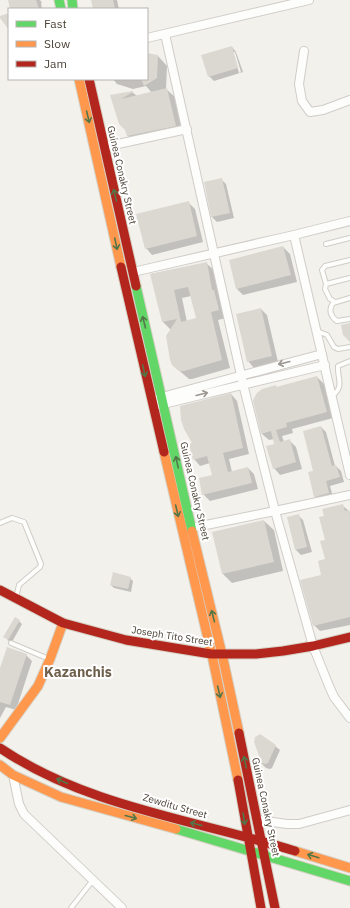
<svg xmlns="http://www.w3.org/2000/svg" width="350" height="908" font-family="'IBM Plex Sans',sans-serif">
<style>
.shadow{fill:#0003;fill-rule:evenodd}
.building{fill:#dbd8d2;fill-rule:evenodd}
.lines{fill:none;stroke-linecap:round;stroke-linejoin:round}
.lane-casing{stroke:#d0cdc8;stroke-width:6}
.street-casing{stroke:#d0cdc8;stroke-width:10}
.fast-casing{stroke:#d5d0c4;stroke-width:11}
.slow-casing{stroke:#d5d0c4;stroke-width:11}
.jam-casing{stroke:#d5d0c4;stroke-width:11}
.lane{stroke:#fdfdfc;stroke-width:4}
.street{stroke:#fdfdfc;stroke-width:8}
.fast{stroke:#63d668;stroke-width:9}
.slow{stroke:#ff974d;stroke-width:9}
.jam{stroke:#b3261e;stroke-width:9}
.oneway{stroke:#537648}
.oneway2{stroke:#9b968f}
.labels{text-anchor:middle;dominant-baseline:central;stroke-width:4;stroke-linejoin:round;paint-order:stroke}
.street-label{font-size:10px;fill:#4b4236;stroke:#fff}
.district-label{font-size:14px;font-weight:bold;fill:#6f604c;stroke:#fff}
</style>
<rect width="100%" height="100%" fill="#f3f1ec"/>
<path class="shadow" d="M9,0h31l2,3h-1l1,6h-31z
M92,0h25l2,9h-25z
M232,47l4,5 7,20 -29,9 -5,-5zM233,52h2l6,20 -2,1z
M147,54l11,2 9,10 -1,23 9,8 9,37 -48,10 -8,-8 -17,-40 21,-4 5,4 15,-3 -6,-7 -13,3 -16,-5 -4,-5h34z
M221,179l5,5 8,34 -17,4 -5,-5 -7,-35z
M188,202l7,7 8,33 -51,13 -6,-7z
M283,247l7,7 7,28 -54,13 -6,-6z
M206,263l9,8 11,47 -8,2 12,48 -38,11h-3l-13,-11 -5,-38 -8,-8 -12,-48zM191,296l6,23 -10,3 -5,-24z
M261,309l6,6 11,47 -24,6 -6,-7z
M317,377l7,7 9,34 -41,11 1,4 -11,3 2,6 5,-2 7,7 6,22 -22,6 -6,-7 1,-24 -1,-5 -5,1 -7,-6 14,-48 1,2z
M231,394l6,7 12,53 -20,5 3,13 16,-4 6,6 4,15 -48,12 -7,-7 10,-18 -3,-13 -10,3 -6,-7v-15z
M321,427l5,5 9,34h1l5,5 3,11 -14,4 3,11 -13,4 -5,-5 -1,-24z
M342,505l8,7v113l-30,6 -6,-6 12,-65v-19z
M298,515l5,5 9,32 -11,3 -5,-5 -8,-32z
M264,521l10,9 9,41 -51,12 -10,-10z
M130,578l3,3 -2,11 -17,-4 -3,-3z
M19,621l3,3 -10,18 -5,-2z
M26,655l6,6 -16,49 -10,-3 -6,11v-47z
M275,746l5,4 -8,18 -2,1 -4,-1 -5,-5z"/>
<path class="building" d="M8,0h28l3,9h-29z
M91,0h22l2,9h-22z
M9,13v17l-9,-12v-2z
M232,46l6,22 -30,9 -7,-22z
M147,53l11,2 -1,23 -13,8 -3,-7h6z
M167,88l9,38 -49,10 -2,-6 -6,-6 -9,-29 23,-4v1l-12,7z
M222,178l8,35 -19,4 -7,-35z
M189,201l8,35 -52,13 -9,-35z
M283,246l8,29 -55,14 -7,-29z
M207,262l5,28h2l5,20 -8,2 11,48 -38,11h-5l-7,-6 -2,-5 -4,-24 11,-17 -15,3 -12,-48zM188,287l8,31 -15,4 -7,-32z
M261,308l11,48 -25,6 -11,-48z
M350,323v19l-7,-7 -2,-10z
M317,376l10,36 -41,11 1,4 -11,3 4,12 10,-3 6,23 -23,7 -7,-23 8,-2 -3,-13 -10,3 -8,-33 1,-3 3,-5 5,-4 14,-4v2z
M231,393l12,55 -20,5 5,19 20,-5 4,16 -50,12 -3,-17 13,-3 -5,-19 -14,4 -4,-16 3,-1 -8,-14 -3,-9 -1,-14z
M321,426l11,40 4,-1 4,12 -14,4 3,12 -15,4 -6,-25 5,-1 -10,-40z
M343,504l2,7 4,-1 1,4v103l-37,9 -13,-46 21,-5 -3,-14 7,-2 -5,-18 5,-1 -6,-23 5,-1 -2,-7z
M299,514l8,33 -12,3 -8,-33z
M264,520l10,42 -52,12 -10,-42z
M113,572l18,5 -3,12 -18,-4z
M15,617l5,3 -12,20 -5,-3z
M7,647l20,7 -17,51 -10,-3v-34z
M260,734l16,11 -8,18 -3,1 -5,-1 -1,-2v-5l-5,-14 1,-5z"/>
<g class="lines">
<g class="lane-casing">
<path id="lane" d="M326,244l24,-6
M350,260l-25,6 -3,4 4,14 24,-6
M326,284l-1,5 5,10 5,3
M350,298l-17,5c-5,7 -2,14 4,18l13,-2
M317,331l10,4 7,12 4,2 12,-2
M332,396c13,-10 5,-17 6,-30l12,-5
M0,523l12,-5 12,4 17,42 -1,3 -21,18 -3,13
M11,643l38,16
M71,908l22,-28"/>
</g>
<g class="street-casing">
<path id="street" d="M165,34l78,350 32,127 38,135 16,40 5,11 16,21
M147,38l162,-38
M304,51l-5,33 3,17 8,11 13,-2 27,-10
M104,147l83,-18
M294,235l56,240
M133,272l161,-37 56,-14
M158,398l164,-44
M159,405l166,-40
M191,528l84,-17 75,-16
M13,775l6,29 5,10 98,94
M258,820l29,4h12l51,-14"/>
</g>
<g class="fast-casing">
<path id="fast" d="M59,0l2,9
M72,0l1,9
M136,286l56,245
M176,829l174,52"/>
</g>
<g class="slow-casing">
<path id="slow" d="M79,79l42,188
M164,452l49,208 25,120
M192,531l30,123 17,79
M0,738l38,-52 12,-27 13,-36
M0,765l13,10 48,22 115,32
M295,851l55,17"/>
</g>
<g class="jam-casing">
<path id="jam" d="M89,79l47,207
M121,267l43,185
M0,590l63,33 63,17 85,14h45l27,-3 30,-5 37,-9
M239,733l36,175
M0,748c87,59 196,72 295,103
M238,780l23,128"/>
</g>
<use href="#lane" class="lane"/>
<use href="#street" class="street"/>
<use href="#fast" class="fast"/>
<use href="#slow" class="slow"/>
<use href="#jam" class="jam"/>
</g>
<defs><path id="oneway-shaft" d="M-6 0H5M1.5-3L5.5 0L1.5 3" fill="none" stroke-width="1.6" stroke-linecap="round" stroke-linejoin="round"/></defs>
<g class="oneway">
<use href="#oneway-shaft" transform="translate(88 117) rotate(77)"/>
<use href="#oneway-shaft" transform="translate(115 195) rotate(-103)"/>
<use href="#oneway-shaft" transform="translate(116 244) rotate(78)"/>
<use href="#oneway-shaft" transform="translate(144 322) rotate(-104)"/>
<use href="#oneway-shaft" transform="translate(144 371) rotate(77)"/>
<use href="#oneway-shaft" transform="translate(177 462) rotate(-102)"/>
<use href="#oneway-shaft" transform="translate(177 511) rotate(77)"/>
<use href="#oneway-shaft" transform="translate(213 616) rotate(-104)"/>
<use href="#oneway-shaft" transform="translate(219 692) rotate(77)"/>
<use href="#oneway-shaft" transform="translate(245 762) rotate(-102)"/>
<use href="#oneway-shaft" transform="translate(62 781) rotate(-156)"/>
<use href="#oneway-shaft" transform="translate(131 817) rotate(15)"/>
<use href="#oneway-shaft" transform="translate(244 819) rotate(81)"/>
<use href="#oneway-shaft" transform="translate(196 824) rotate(-166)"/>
<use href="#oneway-shaft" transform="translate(313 856) rotate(-163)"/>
</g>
<g class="oneway2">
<use href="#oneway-shaft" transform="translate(284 363) rotate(166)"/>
<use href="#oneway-shaft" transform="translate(202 394) rotate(-14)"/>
</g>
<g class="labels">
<g class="street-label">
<text transform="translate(122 175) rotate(77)">Guinea Conakry Street</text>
<text transform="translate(195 491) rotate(77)">Guinea Conakry Street</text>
<text transform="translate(172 636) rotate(9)">Joseph Tito Street</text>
<text transform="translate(175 806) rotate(16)">Zewditu Street</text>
<text transform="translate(266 807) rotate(78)">Guinea Conakry Street</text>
</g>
<g class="district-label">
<text x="78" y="672">Kazanchis</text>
</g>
</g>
<rect x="8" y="8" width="140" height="72" fill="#ffffff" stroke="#b7b3af"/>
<rect x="16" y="21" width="20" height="6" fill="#63d668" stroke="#b7b3af"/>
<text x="44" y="28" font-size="12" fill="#4b4236">Fast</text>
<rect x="16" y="41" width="20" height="6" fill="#ff974d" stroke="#b7b3af"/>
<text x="44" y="48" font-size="12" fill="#4b4236">Slow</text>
<rect x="16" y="61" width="20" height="6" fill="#b3261e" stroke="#b7b3af"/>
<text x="44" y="68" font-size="12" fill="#4b4236">Jam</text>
</svg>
